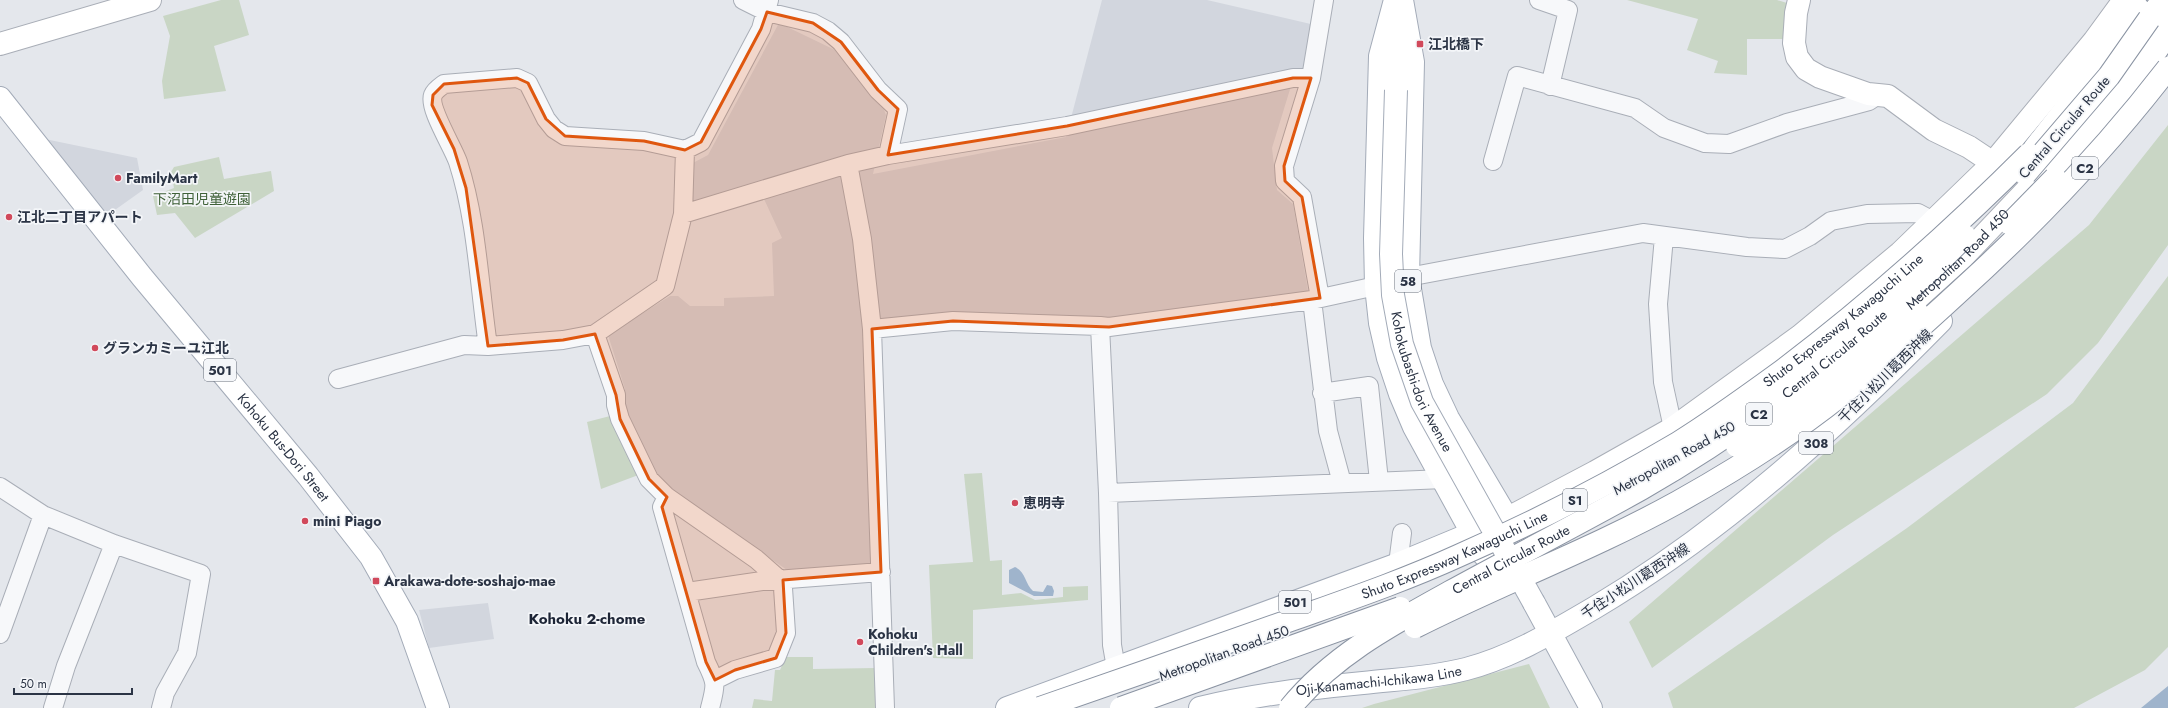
<svg xmlns="http://www.w3.org/2000/svg" width="2168" height="708" font-family="Jost,'Noto Sans JP',sans-serif">
<style>
.built{fill:#d2d6de}
.green{fill:#c9d6c5}
.water{fill:#9fb4cc}
.lines{fill:none;stroke-linecap:round;stroke-linejoin:round}
.street-casing{stroke:#a9aeb7;stroke-width:20}
.secondary-casing{stroke:#a9aeb7;stroke-width:24}
.primary-casing{stroke:#a3abb8;stroke-width:24}
.highway-casing{stroke:#8b94a3;stroke-width:24}
.street{stroke:#f7f8fa;stroke-width:18}
.secondary{stroke:#fff;stroke-width:22}
.primary{stroke:#fff;stroke-width:22}
.highway{stroke:#fff;stroke-width:22}
.primary-bridge-casing{stroke:#a3abb8;stroke-width:24;stroke-linecap:butt}
.highway-bridge-casing{stroke:#8b94a3;stroke-width:24;stroke-linecap:butt}
.primary-bridge{stroke:#fff;stroke-width:22}
.highway-bridge{stroke:#fff;stroke-width:22}
.marked{fill:#df570f;fill-opacity:0.2;stroke:#df570f;stroke-width:3;stroke-linejoin:round}
.poi-dot{fill:#d1495b;stroke:#f4f6f9;stroke-width:1.5}
.labels{text-anchor:middle;dominant-baseline:central;stroke-width:3.5;stroke-linejoin:round;paint-order:stroke}
.shield{fill:#f4f6f9;stroke:#676e7b;stroke-width:1}
.shield-label{font-size:13px;font-weight:bold;fill:#2b3445}
.poi-label{font-size:14px;font-weight:bold;fill:#2b3445;stroke:#f4f6f9;text-anchor:start}
.street-label{font-size:14px;fill:#2b3445;stroke:#f4f6f9}
.park-label{font-size:14px;fill:#3f6138;stroke:#f4f6f9}
.neighbourhood-label{font-size:15px;font-weight:bold;fill:#1d2536;stroke:#f4f6f9}
</style>
<rect width="100%" height="100%" fill="#e4e7ec"/>
<path class="built" d="M1102,0h105l108,25 -9,45 -11,3 -23,75 5,42 16,14 15,87 -4,5 -196,24 -242,4 7,235 -3,7 -83,4 -118,-82 -18,-22 -27,-57 1,-20 -17,-54 62,-39h8l12,10h34v-8l50,-2 -2,-53 10,-5 -18,-39 -4,-14 -65,17 -4,-2v-36l17,-9 71,-132 56,27 26,33 21,21 4,11 -13,59 193,-37z
M40,138l97,20 6,32 -38,27z
M488,603l6,36 -65,9 -10,-38z"/>
<path class="green" d="M221,0h18l10,35 -35,11 12,45 -62,8 -2,-18 8,-45 -7,-20z
M1627,0h150l10,3 -3,36h-37v36l-33,-2 4,-12 -31,-11 11,-31z
M2168,125v120l-70,98 -51,51 -214,141 -181,133 -23,-46 460,-397z
M219,157l5,22 47,-8 3,20 -79,47 -20,-25 -18,2 -4,-19 21,-8 -3,-16 3,-5z
M2168,276v371l-23,23 -71,38h-401l-5,-15 239,-165 166,-125z
M610,416l31,58 -40,15 -14,-67z
M982,473l8,88 12,-1v35l19,-2 14,7 28,-3v-10l25,-1v14l-115,10v49l-40,-1 -4,-93 44,-3 -9,-88z
M786,657h27v12l63,-1v40h-124l2,-9 18,2 3,-31h5z
M1529,664l21,44h-188l12,-4z"/>
<path class="water" d="M1015,567c11,5 10,17 18,24l10,1 4,-7 5,1 2,5 -1,5h-19l-25,-13v-13z
M2168,686v22h-27z"/>
<g class="lines">
<g class="street-casing">
<path id="street" d="M743,0l24,12 46,11 15,8 13,11 37,48 20,19 -10,46
M1539,0l29,10 -18,76
M1493,161l24,-85 118,32 29,20 41,15 24,1 58,-21 82,-22 9,-6
M848,164l14,75 10,90 13,379
M683,214l165,-50 40,-9 179,-29 226,-48h18
M1664,237l-6,67 5,78 10,46
M1408,277l235,-44 104,14 38,2 25,-13 21,-15 36,-7 51,-1 15,8
M1320,298l-18,-101 -17,-16 -1,-15 27,-88 13,-78
M1312,300l16,131 14,52
M1100,326l9,1 203,-27 64,-14
M872,329l81,-8 147,5 8,167 4,152 4,23
M488,346c-9,-62 -11,-125 -30,-184 -5,-15 -30,-54 -25,-67 2,-5 7,-8 11,-11l73,-6 11,5 18,36 8,10 11,7 79,5 41,9
M338,379l126,-34 24,1 75,-6 32,-6
M1322,393l47,-7 10,95
M0,487l43,28 71,29 87,30 -14,79 -22,40 -4,15
M1108,493l336,-14
M667,497l-5,10 44,155c11,22 10,23 4,46
M1398,564l4,-31
M687,592l75,-11 119,-9
M0,634l43,-119
M715,680l20,-10 41,-12 10,-25 -3,-45 -3,-8 -24,-21 -89,-62 -18,-18 -29,-60 -4,-14v-10l-21,-61 70,-48 18,-72 2,-64 16,-8 60,-113 8,-29
M53,708l13,-42 48,-122"/>
</g>
<g class="secondary-casing">
<g id="secondary">
<path d="M1799,0l-3,13 -2,30 3,14 9,12 14,8 48,17 20,2 46,34 35,17 15,10 17,17"/>
<path d="M0,44l150,-44"/>
<path id="s1" d="M1892,321l72,-65 111,-117 51,-63 42,-60"/>
<path d="M1508,518l87,-46 78,-44 127,-92 100,-83 92,-89 102,-123 30,-41"/>
</g>
</g>
<g class="primary-casing">
<g id="primary">
<path d="M1395,0l-15,56 -5,182 1,48 4,37 8,35 12,36 14,33 70,128"/>
<path d="M1402,0l11,62 -5,215 12,71 12,36 16,34 71,120"/>
<path d="M1396,90l2,-61"/>
<path id="s2" d="M0,98l142,179 166,199 63,81 36,64 31,87"/>
<path d="M1534,603l57,105"/>
<path d="M1007,708l391,-144 89,-37"/>
<path id="s3" d="M1200,708c53,-13 109,-20 163,-25 35,-4 68,-5 103,-14 46,-12 87,-37 128,-61 131,-78 241,-179 347,-287"/>
</g>
</g>
<g class="highway-casing">
<path id="highway" d="M2136,34l27,-34
M2034,149l39,-50 65,-91
M2055,178l60,-69 53,-75"/>
</g>
<use href="#street" class="street"/>
<use href="#secondary" class="secondary"/>
<use href="#primary" class="primary"/>
<use href="#highway" class="highway"/>
<g class="primary-bridge-casing">
<g id="primary-bridge">
<path id="s4" d="M1396,90l-5,164 2,41 9,49 20,58 112,201"/>
</g>
</g>
<g class="highway-bridge-casing">
<g id="highway-bridge">
<path d="M2025,174l84,-98 40,-57"/>
<path d="M2010,224l45,-46"/>
<path d="M1810,393l107,-81"/>
<path d="M1737,446l89,-57"/>
<path d="M1415,627c87,-44 178,-78 263,-125 57,-32 112,-66 163,-107 41,-33 80,-68 119,-104 76,-69 145,-141 208,-223"/>
<path id="s5" d="M1040,708c84,-29 167,-58 251,-88 56,-20 112,-39 167,-64 75,-33 149,-71 220,-113 34,-21 67,-45 100,-69 89,-67 172,-141 251,-220"/>
<path d="M1121,708l279,-100"/>
<path id="s6" d="M1290,708c42,-52 102,-84 160,-116 64,-35 128,-68 191,-103 120,-69 227,-154 324,-253"/>
</g>
</g>
<use href="#primary-bridge" class="primary-bridge"/>
<use href="#highway-bridge" class="highway-bridge"/>
</g>
<path class="marked" d="M767,12l46,11 28,19 37,48 20,19 -10,46 179,-29 226,-48h18l-27,88 1,15 17,16 18,101 -211,29 -156,-6 -81,8 9,243 -98,8 3,53 -10,25 -41,12 -20,10 -9,-18 -44,-155 5,-10 -18,-18 -29,-60 -4,-24 -21,-61 -32,6 -75,6 -22,-158 -12,-39 -22,-44 1,-10 11,-11 73,-6 11,5 18,36 19,17 79,5 41,9 16,-8 60,-113z"/>
<g class="poi-dot">
<rect x="1416" y="40" width="8" height="8" rx="2"/>
<circle cx="118" cy="178" r="4"/>
<circle cx="9" cy="217" r="4"/>
<circle cx="95" cy="348" r="4"/>
<circle cx="1015" cy="503" r="4"/>
<circle cx="305" cy="521" r="4"/>
<rect x="372" y="577" width="8" height="8" rx="2"/>
<circle cx="860" cy="642" r="4"/>
</g>
<g class="labels">
<g class="shield">
<rect x="2072" y="157" width="26" height="22" rx="3"/>
<rect x="1395" y="270" width="26" height="22" rx="3"/>
<rect x="204" y="359" width="32" height="22" rx="3"/>
<rect x="1746" y="403" width="26" height="22" rx="3"/>
<rect x="1799" y="432" width="34" height="22" rx="3"/>
<rect x="1563" y="489" width="24" height="22" rx="3"/>
<rect x="1279" y="591" width="32" height="22" rx="3"/>
</g>
<g class="shield-label">
<text x="2085" y="168">C2</text>
<text x="1408" y="281">58</text>
<text x="220" y="370">501</text>
<text x="1759" y="414">C2</text>
<text x="1816" y="443">308</text>
<text x="1575" y="500">S1</text>
<text x="1295" y="602">501</text>
</g>
<g class="poi-label">
<text x="1428" y="44">江北橋下</text>
<text x="126" y="178">FamilyMart</text>
<text x="17" y="217">江北二丁目アパート</text>
<text x="103" y="348">グランカミーユ江北</text>
<text x="1023" y="503">恵明寺</text>
<text x="313" y="521">mini Piago</text>
<text x="384" y="581">Arakawa-dote-soshajo-mae</text>
<text x="868" y="634">Kohoku<tspan x="868" dy="16">Children's Hall</tspan></text>
</g>
<g class="street-label">
<text transform="translate(2064 127) rotate(-49)">Central Circular Route</text>
<text stroke="none"><textPath href="#s1" startOffset="90">Metropolitan Road 450</textPath></text>
<text stroke="none"><textPath href="#s5" startOffset="898">Shuto Expressway Kawaguchi Line</textPath></text>
<text stroke="none"><textPath href="#s6" startOffset="652">Central Circular Route</textPath></text>
<text transform="translate(1885 376) rotate(-45)">千住小松川葛西沖線</text>
<text stroke="none"><textPath href="#s4" startOffset="297">Kohokubashi-dori Avenue</textPath></text>
<text stroke="none"><textPath href="#s2" startOffset="450">Kohoku Bus-Dori Street</textPath></text>
<text transform="translate(1674 458) rotate(-29)">Metropolitan Road 450</text>
<text stroke="none"><textPath href="#s5" startOffset="442">Shuto Expressway Kawaguchi Line</textPath></text>
<text stroke="none"><textPath href="#s6" startOffset="268">Central Circular Route</textPath></text>
<text transform="translate(1635 581) rotate(-33)">千住小松川葛西沖線</text>
<text transform="translate(1224 653) rotate(-20)">Metropolitan Road 450</text>
<text stroke="none"><textPath href="#s3" startOffset="181">Oji-Kanamachi-Ichikawa Line</textPath></text>
</g>
<g class="park-label">
<text x="202" y="199">下沼田児童遊園</text>
</g>
<g class="neighbourhood-label">
<text x="587" y="619">Kohoku 2-chome</text>
</g>
</g>
<path d="M14 688v6h118v-6" fill="none" stroke="#2b3445" stroke-width="2"/>
<text x="20" y="688" font-size="12" fill="#2b3445" stroke="#f4f6f9" stroke-width="3" paint-order="stroke">50 m</text>
</svg>
